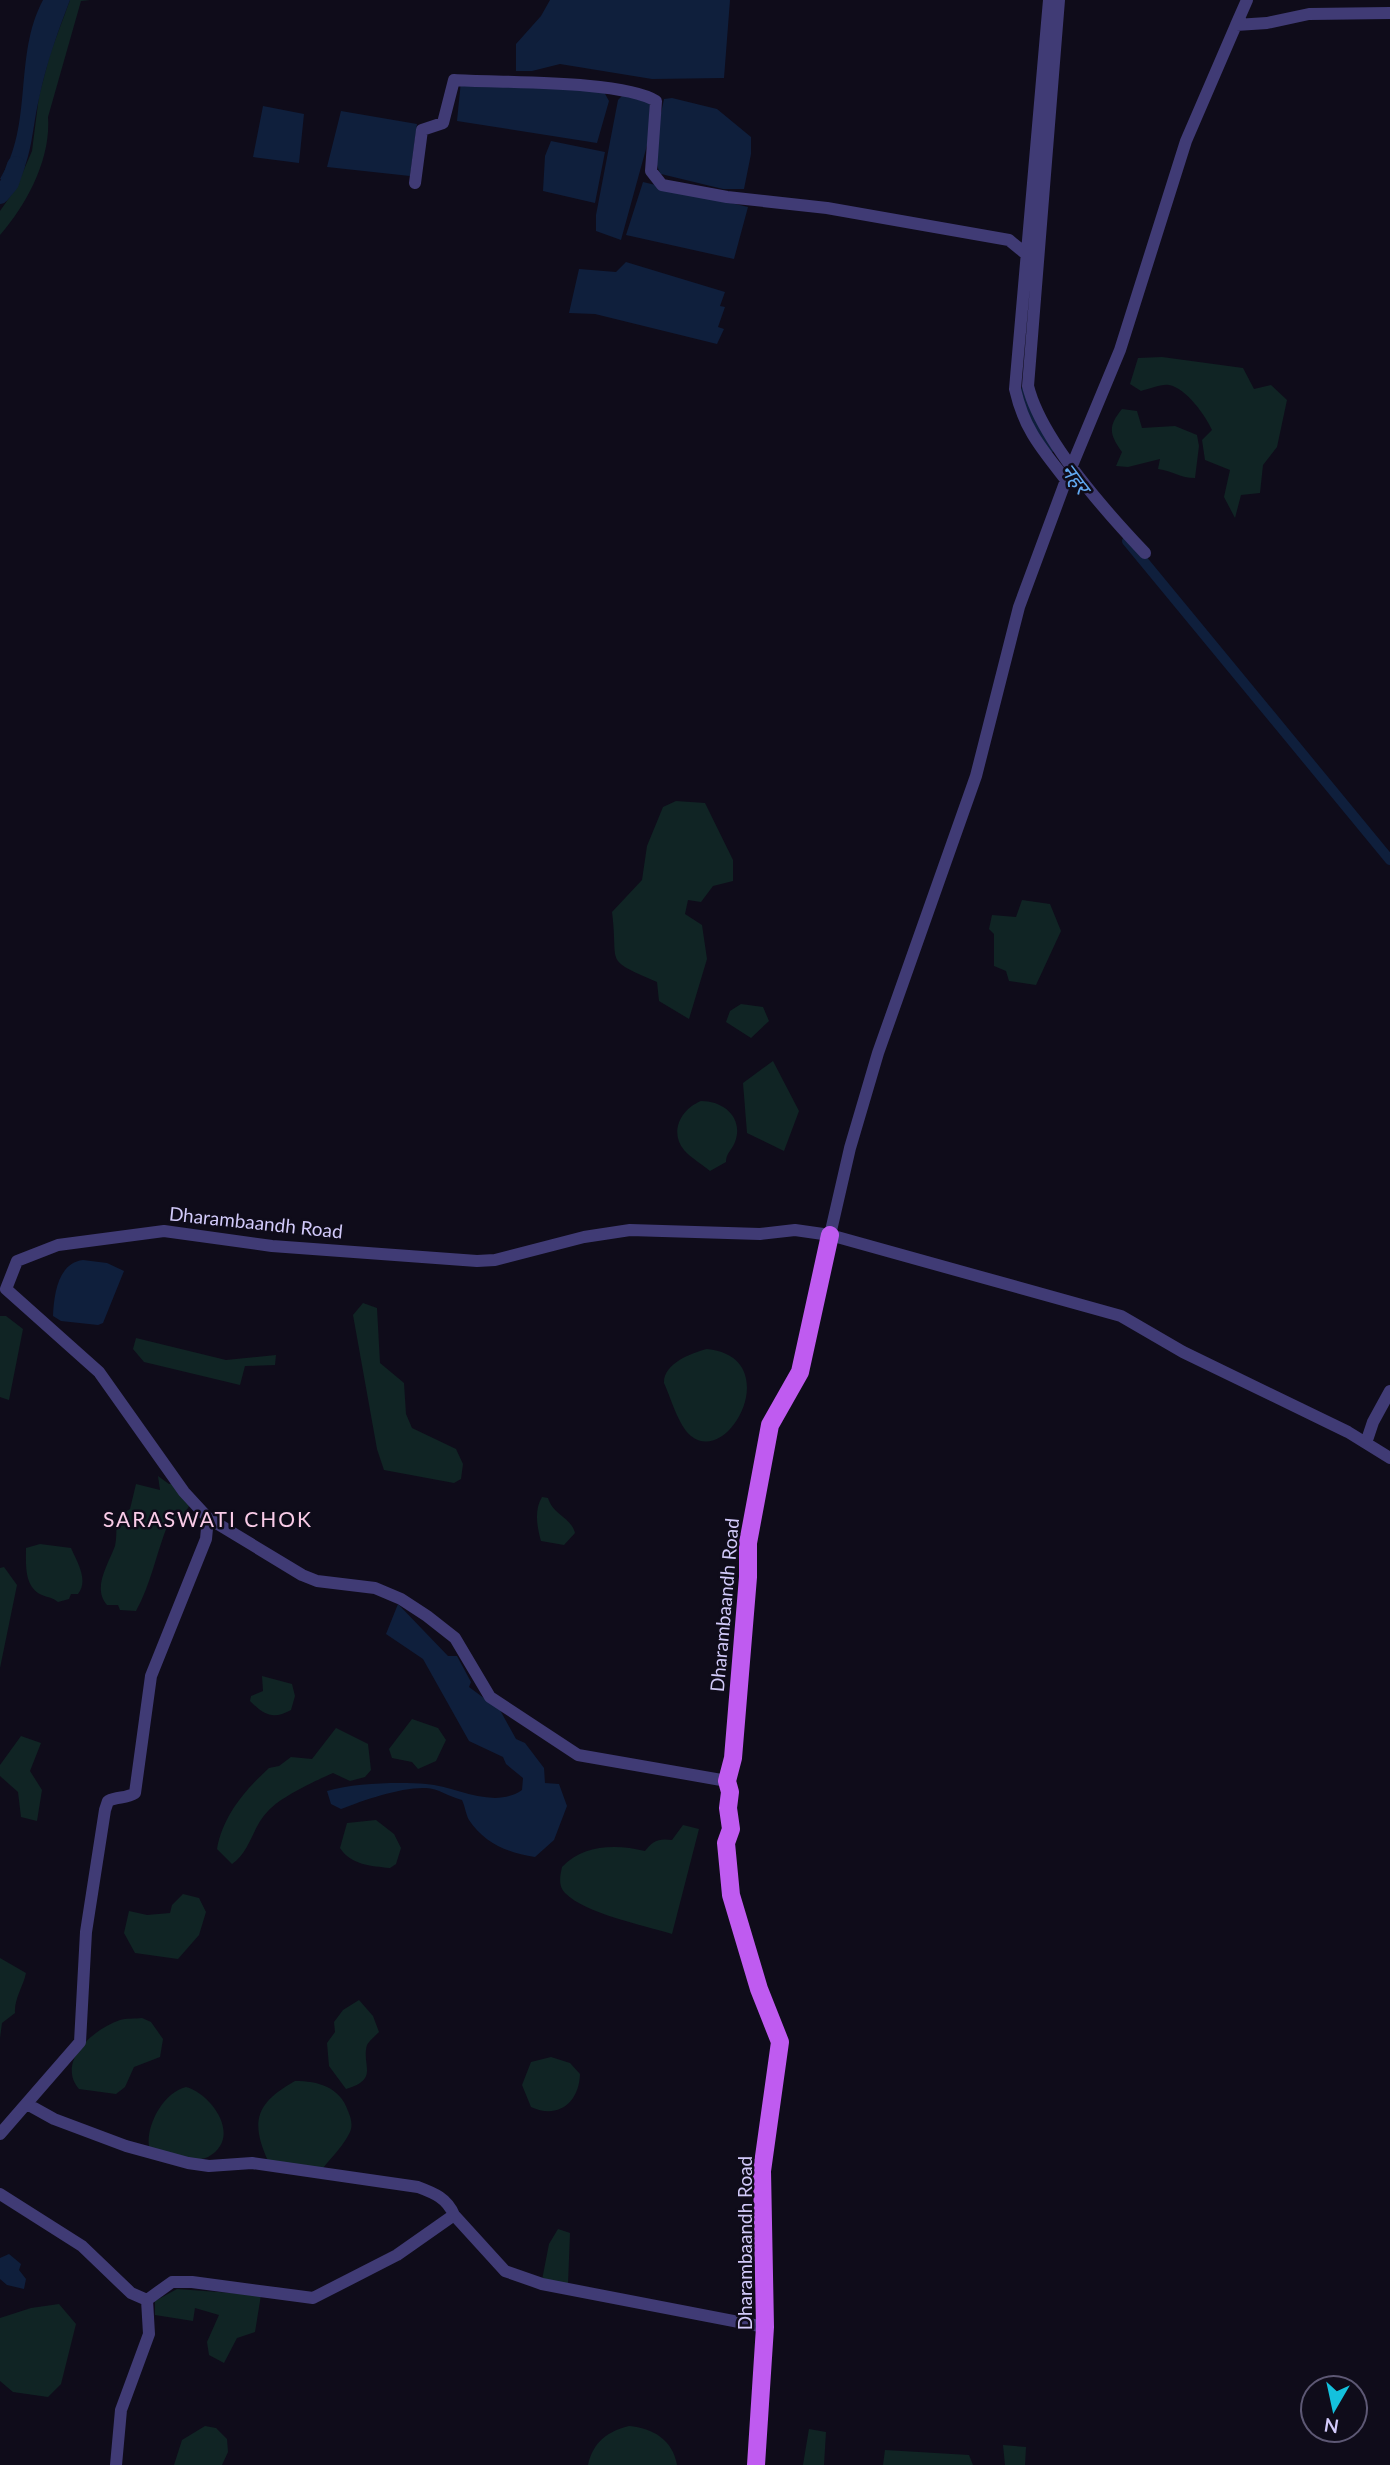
<svg xmlns="http://www.w3.org/2000/svg" width="1390" height="2465" font-family="Lato,'Noto Sans Devanagari',sans-serif">
<style>
.green{fill:#102424}
.water{fill:#0f1f3c}
.lines{fill:none;stroke-linecap:round;stroke-linejoin:round}
.canal{stroke:#0f1f3c;stroke-width:10}
.river{stroke:#0f1f3c;stroke-width:18}
.street{stroke:#403b75;stroke-width:12}
.primary{stroke:#bf5bf0;stroke-width:18}
.labels{text-anchor:middle;dominant-baseline:central;stroke-width:5;stroke-linejoin:round;paint-order:stroke}
.street-label{font-size:19px;fill:#d2cafa;stroke:#0f0c1a}
.water-label{font-size:21px;font-style:italic;fill:#62a9f1;stroke:#0f0c1a}
.neighbourhood-label{font-size:21px;letter-spacing:2px;fill:#facce8;stroke:#0f0c1a}
</style>
<rect width="100%" height="100%" fill="#0f0c1a"/>
<path class="green" d="M70,0h20l-9,1 -33,116c3,42 -21,87 -48,118v-24l16,-23 16,-37 7,-55 11,-42z
M1162,357l81,11 11,21 17,-4 16,15 -10,47 -14,18 -3,28 -19,2 -6,23 -11,-21 6,-27 -25,-10 -3,-20 10,-10c-6,-14 -26,-42 -43,-45 -8,-1 -20,4 -28,6l-11,-7 8,-26z
M1122,409l15,2 5,17 33,-2 22,9 2,11 -4,32c-15,0 -22,-7 -37,-9l2,-10 -32,8 -12,-1 6,-14c-13,-18 -14,-26 0,-43z
M676,801l29,2 28,57v21l-20,5 -12,16 -13,-2 -3,14 17,11 5,34 -18,60 -30,-18 -2,-19c-55,-24 -38,-16 -45,-70l30,-32 5,-34 16,-39z
M1022,900l28,4 11,27 -25,54 -27,-4 -3,-10 -12,-5v-32l-5,-5 3,-14 24,2z
M741,1004l22,3 6,14 -18,17 -25,-16 4,-11z
M773,1061l26,50 -15,40 -37,-18 -4,-50z
M701,1101c23,0 43,17 34,41 -3,8 -9,11 -9,20l-16,9c-8,-7 -19,-13 -26,-21 -15,-18 -3,-41 17,-49z
M363,1303l14,5 3,55 24,20 2,31 6,14 44,21 7,15 -2,15 -7,4 -70,-13 -7,-21 -24,-134z
M0,1316h6l17,13 -14,71 -9,-3z
M136,1338l90,22 50,-5 -1,10 -30,1 -5,19 -96,-23 -11,-13z
M707,1349c79,8 23,118 -16,87 -13,-11 -20,-38 -27,-53 -1,-19 27,-30 43,-34z
M158,1476l11,8h8l15,18 -11,16 -13,6c-12,30 -17,60 -32,87l-16,-1 -2,-5h-11c-15,-17 1,-40 8,-59 2,-8 1,-20 2,-29l13,-8 6,-25 24,6z
M542,1497l6,1c5,17 23,19 27,35l-11,12 -23,-4c-4,-14 -7,-31 1,-44z
M40,1544l31,4c6,14 18,32 7,46h-7l-2,5 -11,3c-6,-5 -9,-4 -16,-7 -18,-8 -16,-30 -16,-47z
M4,1567l13,18 -17,83v-100z
M262,1676l30,8 3,12 -4,14c-18,10 -27,5 -41,-9l1,-5 12,-5z
M412,1719l26,9 8,12 -10,21 -18,8 -6,-7 -20,-4 -3,-9z
M336,1728l32,16 3,26 -6,7 -15,4 -17,-8c-18,8 -51,23 -65,38 -16,16 -17,40 -36,53l-15,-15c6,-33 28,-59 52,-81l10,-2 12,-9 21,2z
M21,1736l20,7 -11,28 12,19 -5,31 -16,-4 -3,-25 -18,-16v-11z
M376,1820l18,14 7,14 -5,16 -6,4c-19,-2 -39,-3 -50,-20l7,-25z
M683,1825l16,4 -27,105c-29,-9 -86,-20 -107,-41 -7,-7 -5,-17 -3,-26 21,-23 55,-23 83,-16 8,-10 13,-13 27,-11z
M183,1894l16,4 7,14 -7,23 -21,24 -43,-6 -11,-20 5,-22 18,4 23,-2 2,-8z
M0,1958l26,15c-3,14 -12,26 -11,40l-13,10 -2,15z
M359,2000l14,16 6,16c-3,3 -10,9 -12,13 -6,20 13,34 -21,44l-17,-23 -2,-23 8,-11 -1,-10 9,-12z
M142,2018l9,4 12,17 -3,18 -26,10 -9,20 -9,7 -37,-5c-23,-27 14,-60 41,-69 6,-2 15,-1 22,-2z
M551,2057l19,6 10,11c-1,30 -23,45 -49,33l-9,-22 9,-23z
M295,2081c23,0 45,6 53,30 3,7 5,14 2,21 -6,13 -18,25 -27,36l-55,-7c-18,-40 -12,-58 27,-80z
M186,2087c26,7 57,51 22,70 -15,8 -43,-6 -59,-10 -3,-22 14,-54 37,-60z
M558,2229l12,4 -2,51 -26,-4 7,-36z
M177,2289l84,6 -6,37 -18,6 -13,25 -15,-8 -2,-13 12,-27 -24,-7 -2,13 -38,-6v-14z
M59,2304l17,20 -15,60 -13,13 -35,-5 -13,-11v-63l31,-10z
M205,2426l11,2 11,11 1,13 -6,13h-48l8,-25z
M629,2426c24,2 44,14 48,39h-89c5,-23 20,-34 41,-39z
M809,2429l17,3 -2,33h-21z
M1003,2445l23,2 -1,18h-20z
M885,2450l84,5 4,10h-90z"/>
<path class="water" d="M43,0h27c-12,31 -23,62 -30,94 -9,38 -6,57 -24,94l-16,-9c34,-55 13,-123 43,-179z
M550,0h180l-6,78 -72,1 -92,-15 -28,7h-16v-27l25,-28z
M461,81l142,9 6,11 -12,42 -140,-22z
M622,96l28,3 -1,39 -28,102 -25,-9v-16l22,-115z
M672,98l45,11 34,28v17l-7,35h-21l-62,-15c-12,-18 -1,-54 3,-75z
M263,106l41,8 -5,49 -46,-6z
M341,111l76,13 -7,52 -83,-9z
M551,141l54,11 -10,51 -52,-12 2,-35z
M643,182l105,25 -14,52 -108,-24z
M626,262l99,30 -5,14 5,1 -7,20 6,2 -7,15 -122,-30 -26,-1 10,-44 37,3z
M83,1260l24,3 17,8 -21,52 -5,2 -37,-4 -8,-5c1,-22 5,-53 30,-56z
M398,1604l50,52h9l14,26 -2,5 31,23 16,29 9,4 19,25 1,15 14,1 8,22 -13,34 -19,17c-27,-4 -51,-14 -66,-37 -3,-5 -4,-14 -7,-20 -13,-3 -24,-12 -36,-12 -25,-1 -62,12 -85,21l-10,-5 -4,-13c28,-8 71,-9 99,-7 30,2 67,26 96,6l1,-12 -17,-14 -3,-7 -34,-16 -46,-82 -37,-25z
M9,2254l12,10 -2,6 7,9 -2,10 -17,-4 -7,-6v-21z"/>
<g class="lines">
<path class="canal" d="M1026,390l2,22 23,35
M1127,541l263,319"/>
<path class="river" d="M0,195l10,-12 6,-18"/>
<path class="street" d="M1049,0l-34,389c9,40 26,59 51,91
M1059,0l-31,386c13,53 79,127 117,167
M1236,25l11,-25
M415,183l7,-53 21,-7 11,-43c46,3 168,0 202,21l-5,70 11,14 65,12 100,11 182,32 17,14
M830,1235l20,-87 28,-95 98,-277 43,-169 47,-127 54,-130 66,-209 50,-116 31,-2 42,-9 81,-1
M1366,1443l7,-21 17,-31
M727,1781l-149,-26 -88,-58 -35,-59 -28,-22 -26,-17 -26,-11 -58,-7 -15,-6 -94,-57 -24,-26 -85,-120 -93,-83 11,-28 41,-16 106,-14 108,15 205,15 18,-1 89,-23 46,-7 130,4 35,-4 35,5 291,81 62,36 165,80 42,26
M27,2104l27,15 72,27 62,17 21,3 43,-3 166,24c16,6 29,11 36,28
M0,2134l80,-92 6,-110 19,-122 3,-9c10,-5 18,-2 27,-8l16,-117 55,-137 2,-21
M0,2194l82,52 49,47 16,7 25,-18h20l121,16 84,-43 57,-40 51,56 37,13 223,43
M116,2465l5,-55 28,-76 -2,-34"/>
<path class="primary" d="M756,2465l9,-138 -3,-156 18,-129 -21,-53 -28,-94 -5,-52 5,-14 -3,-21 2,-16 -3,-11 6,-23 15,-181v-34l22,-118 30,-53 30,-137"/>
</g>
<g class="labels">
<g class="street-label">
<text transform="translate(256 1222) rotate(6)">Dharambaandh Road</text>
<text transform="translate(724 1605) rotate(-85)">Dharambaandh Road</text>
<text transform="translate(744 2243) rotate(-90)">Dharambaandh Road</text>
</g>
<g class="water-label">
<text transform="translate(1076 478) rotate(53)">नहर</text>
</g>
<g class="neighbourhood-label">
<text x="208" y="1518">SARASWATI CHOK</text>
</g>
</g>
<g transform="translate(1334 2409) rotate(189)"><circle r="33" fill="#0f0c1a" stroke="#5d5874" stroke-width="2"/>
<path d="M0-5L12 26L0 18L-12 26Z" fill="#14c1dd"/>
<text y="-10" font-size="19" font-weight="bold" text-anchor="middle" fill="#d2cafa">N</text>
</g>
</svg>
